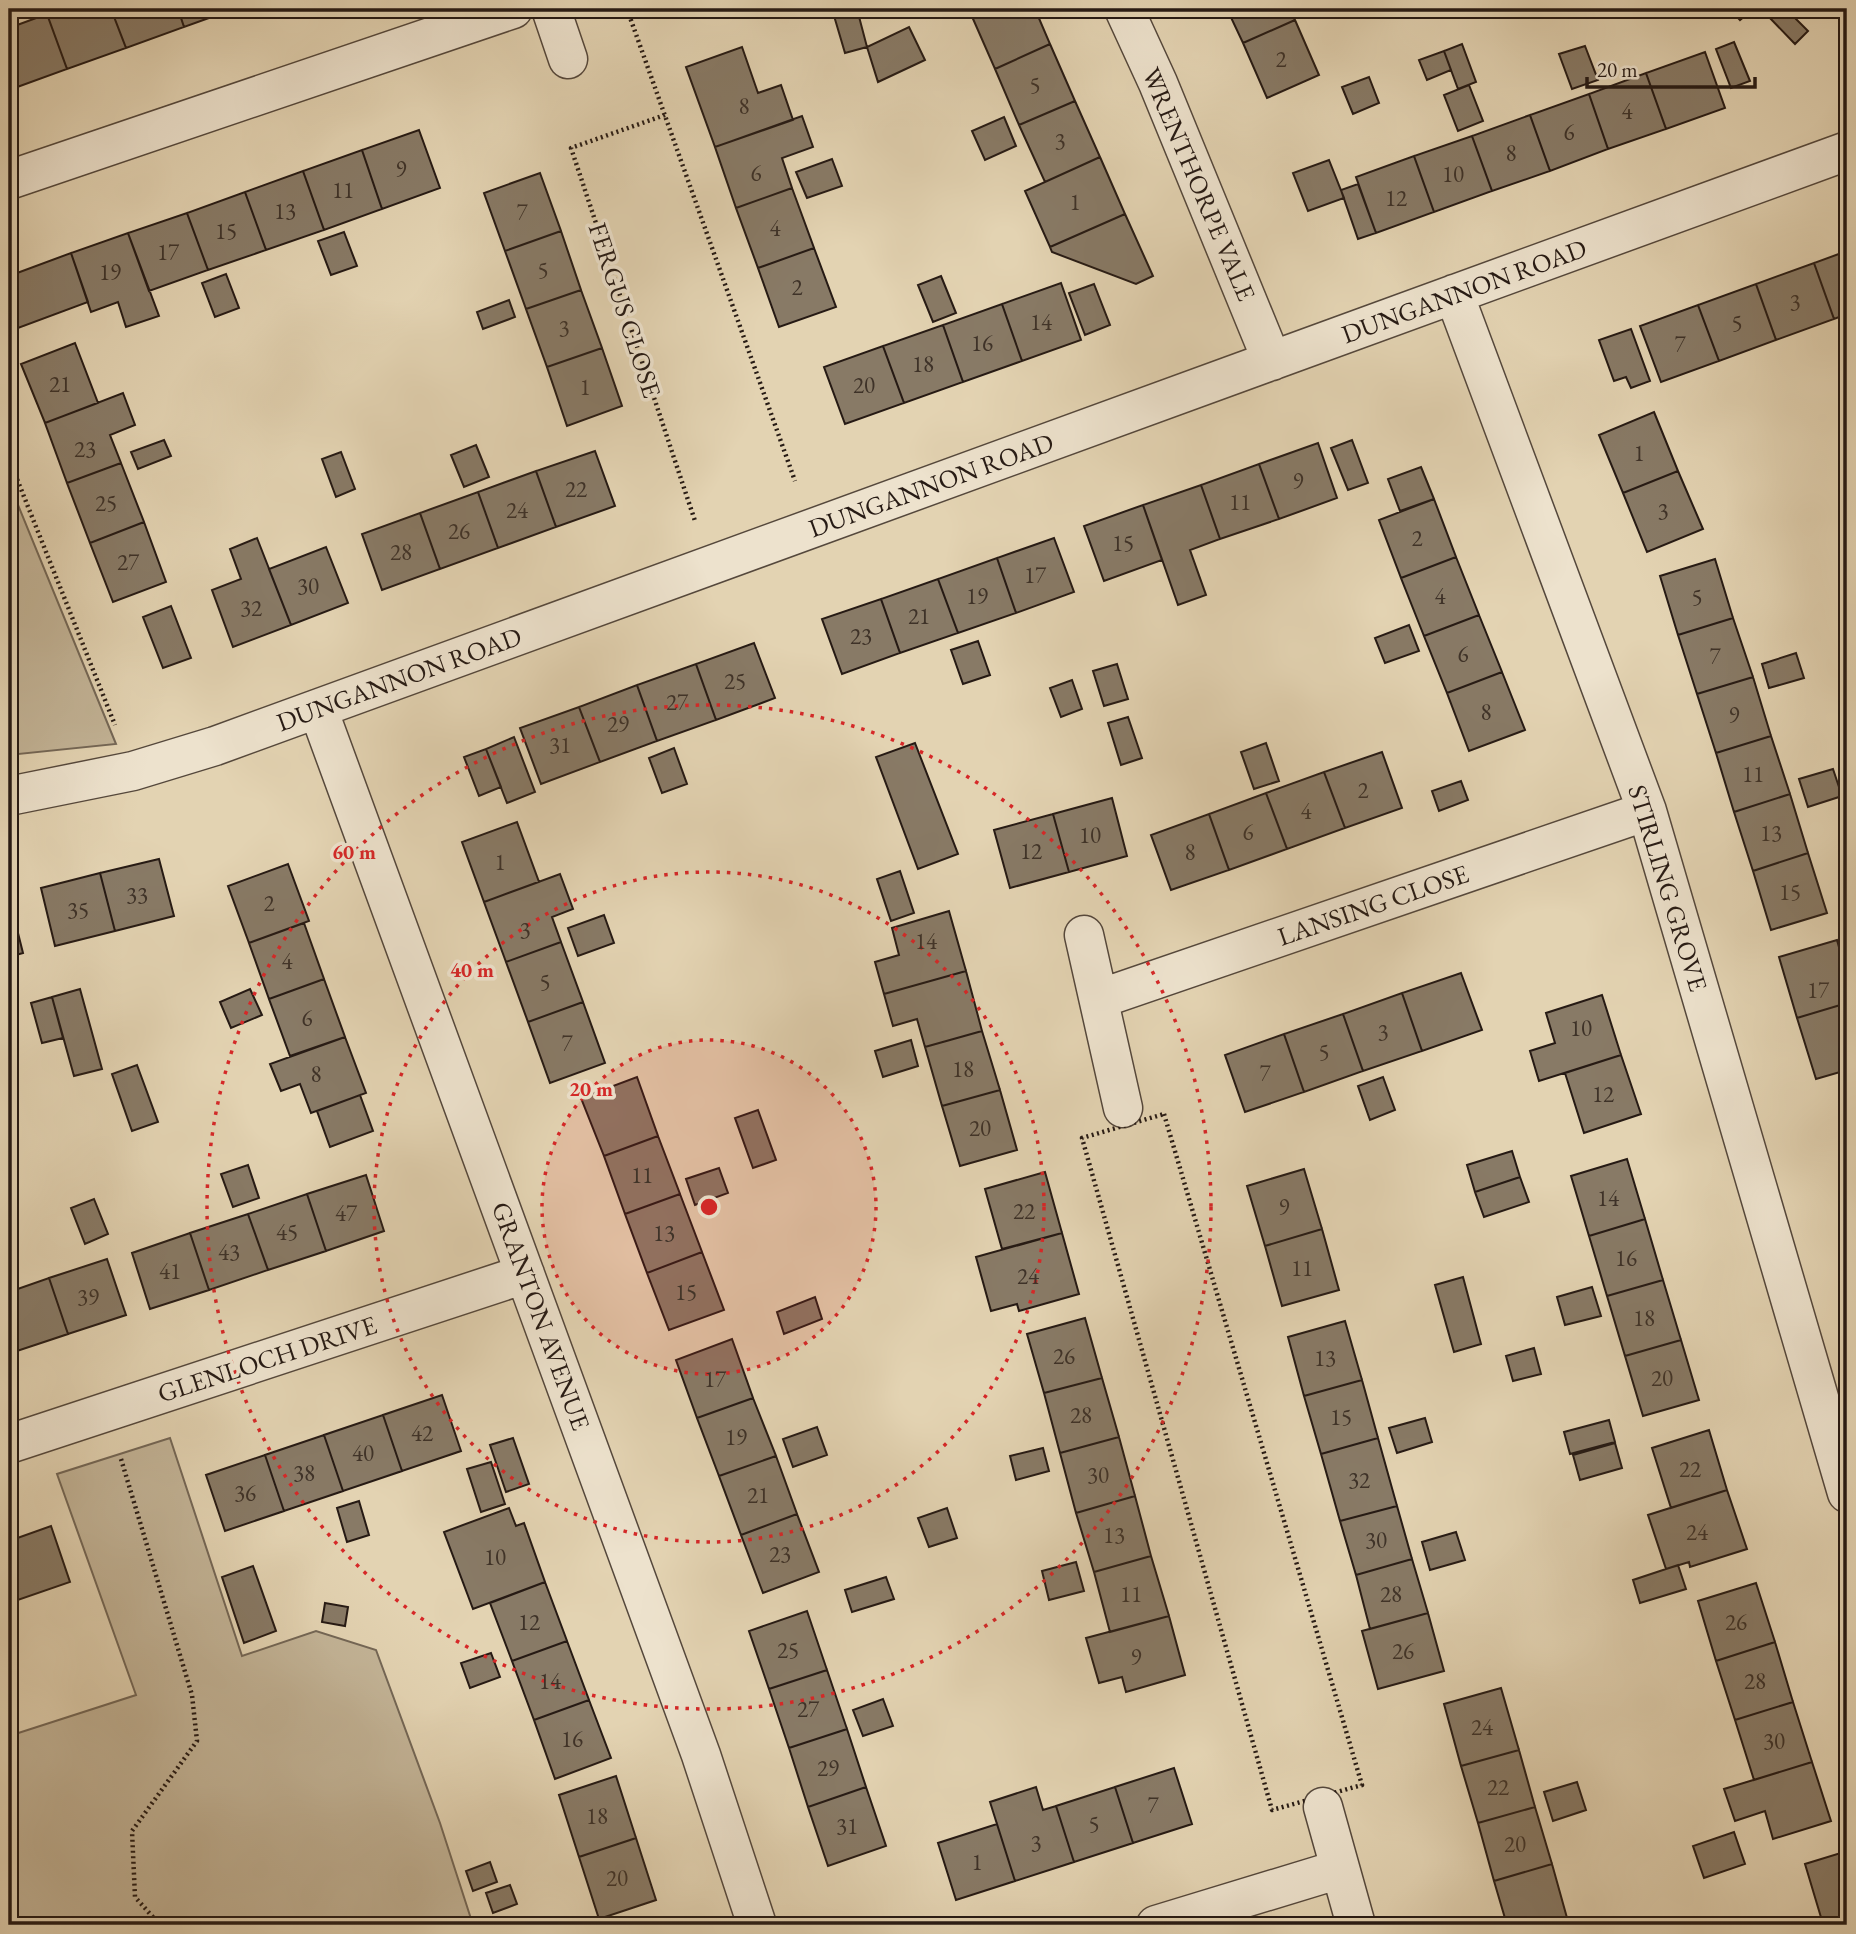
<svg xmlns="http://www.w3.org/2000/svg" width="1856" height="1934" font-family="'EB Garamond',serif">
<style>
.green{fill:#c3b497;stroke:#746756;stroke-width:2}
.building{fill:#887a66;stroke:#261a14;stroke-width:2}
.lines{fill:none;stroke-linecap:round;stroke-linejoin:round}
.minor-casing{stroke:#55483c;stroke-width:41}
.path{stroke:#261a14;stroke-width:4.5;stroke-dasharray:2 3.5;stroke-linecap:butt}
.minor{stroke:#ede2cd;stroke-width:38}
.ring{fill:none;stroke:#d62828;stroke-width:3.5;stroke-dasharray:3.5 7}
.labels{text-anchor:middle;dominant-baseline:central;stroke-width:7;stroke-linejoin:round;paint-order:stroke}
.number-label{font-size:23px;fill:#3e3228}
.street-label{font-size:26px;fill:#261a14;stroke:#ede2cd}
.centre{fill:#d62828;stroke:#ede2cd;stroke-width:3.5}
.ring-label{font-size:21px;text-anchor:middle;font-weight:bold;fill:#d62828;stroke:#ede2cd;stroke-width:7;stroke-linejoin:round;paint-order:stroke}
</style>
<rect width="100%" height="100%" fill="#e3d3b2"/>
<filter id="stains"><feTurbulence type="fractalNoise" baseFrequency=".00286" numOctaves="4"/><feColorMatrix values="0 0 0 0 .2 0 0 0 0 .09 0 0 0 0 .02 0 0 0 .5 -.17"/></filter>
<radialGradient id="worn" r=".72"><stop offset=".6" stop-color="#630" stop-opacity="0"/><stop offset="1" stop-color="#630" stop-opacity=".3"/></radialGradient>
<path class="green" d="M9,483l107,261 -107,11z
M170,1438l72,218 74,-25 60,19 64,173 33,102h-464v-189l127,-41 -79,-221z"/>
<path class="building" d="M62,9h49l15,39 -59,21 -20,-55z
M111,9h67l6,18 -58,21z
M178,9h56l-50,18z
M832,9h25l10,38 -22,6z
M978,9h57l15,35 -55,25 -25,-57z
M1227,9h63l5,11 -52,23z
M1730,9h23l-13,11z
M1773,9h13l22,22 -13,13 -28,-29z
M47,14l20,55 -58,21v-62z
M1295,20l24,55 -52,23 -24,-55z
M909,27l16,33 -47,22 -11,-35z
M1734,42l16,39 -19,7 -15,-39z
M1050,44l25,57 -56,24 -24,-56z
M1462,44l14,38 -18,7 -14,-38z
M1585,46l13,34 -26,9 -13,-35z
M742,47l16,46 23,-8 12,35 -78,27 -29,-80z
M1444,51l7,19 -24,10 -8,-20z
M1705,52l20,56 -59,21 -20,-56z
M1646,73l20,56 -58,20 -19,-55z
M1369,77l10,26 -26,11 -11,-27z
M1469,85l14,36 -25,10 -14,-36z
M1589,94l19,55 -58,22 -20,-56z
M1075,101l25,56 -55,25 -26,-57z
M1530,115l20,56 -58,20 -20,-55z
M802,116l11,31 -31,11 10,30 -56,20 -21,-61z
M1004,117l12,29 -31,14 -13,-29z
M419,130l21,58 -58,21 -20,-59z
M1472,136l20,55 -58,21 -20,-56z
M362,150l20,59 -58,21 -21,-59z
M1414,156l20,56 -58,21 -20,-56z
M1100,157l25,57 -75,33 -25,-56z
M832,159l10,27 -35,12 -11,-26z
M1329,160l15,38 -36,13 -15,-38z
M303,171l21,59 -58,20 -21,-58z
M540,173l21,58 -56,20 -21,-58z
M1358,184l18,49 -18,6 -17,-49z
M792,188l22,60 -56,20 -22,-60z
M245,192l21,58 -58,20 -21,-57z
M187,213l21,57 -59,21 -21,-58z
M1125,214l28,62 -17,8 -84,-32 -2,-5z
M561,231l20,59 -55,19 -21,-58z
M344,232l13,34 -26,9 -13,-34z
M128,233l31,83 -33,11 -8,-25 -27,10 -20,-59z
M814,248l22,59 -57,20 -21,-59z
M1847,251v63l-13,5 -20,-56z
M71,253l17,49 -70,26 -9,-25v-27z
M1814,263l20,56 -58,21 -20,-56z
M226,274l13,34 -24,9 -13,-34z
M941,276l15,37 -23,9 -15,-37z
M1061,283l20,57 -59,21 -20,-57z
M1094,284l16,41 -25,10 -16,-42z
M1756,284l20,56 -57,21 -21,-56z
M581,290l21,58 -55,19 -21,-58z
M509,300l6,17 -32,12 -6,-17z
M1002,304l20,57 -59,21 -20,-57z
M1698,305l21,56 -58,21 -21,-56z
M943,325l20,57 -59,21 -21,-57z
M1631,329l19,52 -19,7 -5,-11 -12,4 -15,-41z
M75,343l23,60 -53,20 -24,-59z
M883,346l21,57 -59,21 -21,-57z
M602,348l20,58 -55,20 -20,-59z
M123,393l12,32 -25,10 11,28 -54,20 -22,-60z
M1654,412l24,59 -55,22 -24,-58z
M164,440l7,16 -33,13 -7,-17z
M1352,440l16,43 -20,7 -17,-42z
M1318,443l19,55 -58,21 -20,-55z
M476,445l13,32 -25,10 -13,-32z
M595,451l20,55 -59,21 -20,-56z
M341,452l14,37 -19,8 -14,-38z
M121,463l23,59 -54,21 -23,-60z
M1259,464l20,55 -59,20 -19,-54z
M1421,467l13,32 -34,12 -12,-32z
M536,471l20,56 -58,21 -20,-56z
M1678,471l25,58 -56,23 -24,-59z
M1201,485l19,54 -30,11 16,45 -28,10 -35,-100z
M478,492l20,56 -58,21 -20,-56z
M1434,499l22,58 -55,21 -22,-58z
M1143,505l19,55 -58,21 -20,-55z
M420,513l20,56 -58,21 -20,-56z
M144,522l22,60 -53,20 -23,-59z
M257,538l34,87 -58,22 -21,-57 29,-11 -11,-30z
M1054,538l20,54 -58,21 -19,-55z
M326,547l22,56 -57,22 -22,-56z
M1456,557l23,58 -55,21 -23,-58z
M997,558l19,55 -58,20 -20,-54z
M1715,559l18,59 -55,17 -18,-59z
M938,579l20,54 -58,20 -19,-54z
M881,599l19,54 -58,21 -20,-55z
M171,606l20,52 -28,10 -20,-51z
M1479,615l23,57 -55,21 -23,-57z
M1733,618l20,59 -56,17 -19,-59z
M1409,625l10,26 -34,12 -10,-25z
M978,641l12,34 -27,9 -12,-34z
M754,643l21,55 -59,22 -20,-56z
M1796,653l8,25 -35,10 -7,-24z
M696,664l20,56 -59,21 -20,-56z
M1117,664l11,35 -24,7 -11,-35z
M1502,672l23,58 -56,21 -22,-58z
M1753,677l18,59 -55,17 -19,-59z
M1072,680l10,29 -21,8 -11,-29z
M637,685l20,56 -57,21 -21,-55z
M579,707l21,55 -59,22 -21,-56z
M1128,717l14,41 -21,7 -13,-42z
M1771,736l19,58 -56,18 -18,-59z
M514,737l21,55 -28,11 -21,-54z
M915,743l43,111 -40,15 -42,-112z
M1266,743l13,38 -25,8 -13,-37z
M674,748l13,36 -25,9 -13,-35z
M486,749l15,38 -22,9 -15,-39z
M1382,752l20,56 -57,20 -21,-56z
M1833,769l9,27 -34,11 -9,-28z
M1324,772l21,56 -58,21 -21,-56z
M1461,781l7,19 -29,11 -7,-20z
M1266,793l21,56 -58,21 -20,-56z
M1790,794l18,59 -55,18 -19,-59z
M1112,798l15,58 -58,16 -16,-58z
M1053,814l16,58 -59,16 -16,-58z
M1209,814l20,56 -58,20 -20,-55z
M517,822l22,60 -55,20 -22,-60z
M1808,853l19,60 -56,17 -18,-59z
M159,859l15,57 -59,15 -15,-58z
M288,864l21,57 -60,22 -21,-57z
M900,871l14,42 -23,8 -14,-42z
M100,873l15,58 -60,15 -14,-58z
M560,874l13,35 -21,8 9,25 -55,20 -22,-60z
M9,897l14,56 -14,4z
M949,911l17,60 -82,23 -9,-32 24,-7 -7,-27z
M604,915l10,28 -36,13 -10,-28z
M304,923l20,56 -55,20 -20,-56z
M1837,940l10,36v27l-50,15 -18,-61z
M561,942l22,60 -55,20 -22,-60z
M966,971l16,60 -57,16 -8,-28 -24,7 -9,-32z
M1461,973l21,57 -60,21 -20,-58z
M324,979l21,58 -55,19 -21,-57z
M80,989l22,80 -28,7 -22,-79z
M250,989l12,26 -31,13 -11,-26z
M1402,993l20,58 -59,20 -20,-57z
M1602,995l19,60 -82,26 -9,-30 25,-8 -9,-30z
M52,997l11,41 -21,5 -11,-40z
M583,1002l22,61 -55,20 -22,-61z
M1847,1003v67l-31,9 -19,-61z
M1343,1014l20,57 -59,21 -20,-58z
M982,1031l18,59 -58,16 -17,-59z
M1284,1034l20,58 -59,20 -20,-57z
M345,1037l21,56 -55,20 -11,-29 -19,7 -11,-27z
M911,1040l7,26 -35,11 -8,-26z
M1621,1055l20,59 -57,19 -19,-60z
M137,1065l21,57 -26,9 -20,-57z
M637,1077l21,59 -54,20 -23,-58z
M1383,1077l12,33 -25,10 -12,-34z
M1000,1090l17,60 -57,16 -18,-60z
M360,1095l13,36 -43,16 -13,-36z
M758,1110l18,50 -23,8 -18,-50z
M658,1136l22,58 -55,20 -21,-58z
M1512,1151l8,26 -45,15 -8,-27z
M1627,1159l18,60 -56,17 -18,-60z
M248,1165l11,33 -26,9 -12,-33z
M719,1168l9,25 -33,12 -9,-26z
M1304,1169l18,60 -57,17 -18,-60z
M1045,1172l17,61 -60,16 -17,-60z
M366,1175l18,56 -58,20 -19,-57z
M1520,1177l9,25 -45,15 -9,-25z
M307,1194l19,57 -58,19 -20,-56z
M680,1194l22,58 -55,21 -22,-59z
M94,1199l14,35 -23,10 -14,-36z
M248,1214l20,56 -59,20 -19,-57z
M1645,1219l18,61 -56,16 -18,-60z
M1322,1229l17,61 -57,16 -17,-60z
M190,1233l19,57 -59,19 -18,-56z
M1062,1233l17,61 -60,17 -2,-7 -26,7 -15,-54z
M702,1252l22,58 -55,20 -22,-57z
M107,1259l19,56 -58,19 -19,-56z
M1463,1277l18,67 -27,8 -19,-67z
M49,1278l19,56 -57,19 -2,-7v-54z
M1663,1280l18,60 -56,16 -18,-60z
M1592,1287l9,29 -36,9 -8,-28z
M815,1297l7,22 -38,15 -7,-22z
M1085,1318l17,60 -58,15 -17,-59z
M1345,1321l17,59 -58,16 -16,-59z
M732,1339l21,59 -56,20 -21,-58z
M1681,1340l18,60 -56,16 -18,-60z
M1534,1348l7,26 -28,7 -7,-25z
M1102,1378l17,59 -59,16 -16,-60z
M1362,1380l16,58 -57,16 -17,-58z
M442,1395l19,56 -59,20 -19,-56z
M753,1398l23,58 -57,20 -22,-58z
M383,1415l19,56 -59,20 -19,-56z
M1425,1418l7,24 -35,11 -8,-25z
M1609,1420l6,22 -45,12 -6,-22z
M817,1427l10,28 -34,12 -10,-28z
M1709,1430l18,60 -56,18 -19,-60z
M324,1435l19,56 -59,20 -19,-56z
M1119,1437l16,59 -59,17 -16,-60z
M513,1438l16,46 -23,8 -16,-47z
M1378,1438l19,68 -57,15 -19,-67z
M1615,1443l7,25 -42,12 -7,-25z
M1043,1448l6,23 -33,9 -6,-24z
M265,1455l19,56 -59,20 -19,-56z
M776,1456l21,58 -56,21 -22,-59z
M491,1462l14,42 -24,8 -14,-43z
M1727,1490l20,59 -57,18 -1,-5 -23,7 -18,-54z
M1135,1496l16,60 -57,16 -18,-59z
M359,1501l10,34 -22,7 -10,-34z
M1397,1506l15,53 -56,16 -16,-54z
M509,1508l7,18 8,-3 21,59 -72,27 -29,-77z
M947,1508l10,30 -28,9 -11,-29z
M797,1514l22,58 -56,21 -22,-58z
M51,1526l19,56 -58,20 -3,-11v-50z
M1456,1532l9,28 -35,10 -8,-28z
M1151,1556l18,60 -59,16 -16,-60z
M1412,1559l16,54 -58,16 -14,-54z
M1076,1562l8,29 -35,9 -7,-29z
M1678,1565l8,24 -46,14 -7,-23z
M253,1566l23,65 -32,12 -22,-66z
M886,1577l8,22 -42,13 -7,-22z
M545,1582l22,59 -55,20 -22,-58z
M1756,1583l19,59 -59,19 -18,-60z
M325,1603l23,4 -3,19 -23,-4z
M807,1611l20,59 -58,19 -20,-58z
M1428,1613l16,58 -66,18 -16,-58z
M1169,1616l16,59 -59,17 -4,-15 -23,6 -13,-45z
M567,1641l22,59 -55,20 -22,-59z
M1775,1642l18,60 -58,18 -19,-59z
M491,1653l9,24 -30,11 -9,-25z
M827,1670l20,59 -58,19 -20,-59z
M1501,1688l18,62 -58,16 -17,-62z
M883,1699l10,27 -30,10 -10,-26z
M589,1700l22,58 -56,21 -21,-59z
M1793,1702l19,60 -58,18 -19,-60z
M847,1729l19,58 -58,20 -19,-59z
M1519,1750l16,57 -57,16 -17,-57z
M1812,1762l19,59 -58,18 -8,-28 -30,10 -11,-32z
M1174,1768l18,56 -59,19 -18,-56z
M616,1776l20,62 -57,19 -20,-62z
M1577,1782l9,28 -33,11 -9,-29z
M866,1787l20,59 -58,20 -20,-59z
M1036,1787l7,23 13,-4 18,56 -59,19 -25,-79z
M1115,1787l18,56 -59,19 -18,-56z
M1535,1807l17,57 -58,17 -16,-58z
M997,1824l18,57 -59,19 -18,-57z
M1734,1832l11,32 -41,14 -11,-32z
M636,1838l20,62 -57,19 -20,-62z
M1847,1851v65l-24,8 -18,-60z
M490,1862l7,20 -24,9 -7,-20z
M1552,1864l17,61h-62l-13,-44z
M510,1885l7,19 -24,9 -7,-20z
M1847,1916v9h-24v-1z"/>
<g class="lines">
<g class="minor-casing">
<path id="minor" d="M551,9l17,50
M1124,9l34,74 114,278
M9,180l504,-171
M1454,294l193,517 200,682
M318,709l383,1046 56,170
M9,796l124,-25 82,-25 1632,-595
M1084,935l39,173
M1099,999l548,-188
M9,1444l516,-170
M1323,1807l33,118
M1156,1925l184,-56"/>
</g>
<path class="path" d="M627,9l168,472
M665,115l-94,33 124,373
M9,459l106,266
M1164,1114l198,671 -90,25 -190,-672z
M121,1459l71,236 5,46 -65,90 3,66 25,28"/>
<use href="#minor" class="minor"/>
</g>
<circle cx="709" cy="1207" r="167" fill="#d62828" fill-opacity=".12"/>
<g class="ring">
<circle cx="709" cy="1207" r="167"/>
<circle cx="709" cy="1207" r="335"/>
<circle cx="709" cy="1207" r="502"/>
</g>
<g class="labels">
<g class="number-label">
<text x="1281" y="59">2</text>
<text x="1035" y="85">5</text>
<text x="744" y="106">8</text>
<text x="1627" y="111">4</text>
<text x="1569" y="132">6</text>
<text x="1060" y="141">3</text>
<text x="1511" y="153">8</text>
<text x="401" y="169">9</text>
<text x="756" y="173">6</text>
<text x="1453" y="174">10</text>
<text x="343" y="190">11</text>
<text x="1396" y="198">12</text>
<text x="1075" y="202">1</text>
<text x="285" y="211">13</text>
<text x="522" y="212">7</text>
<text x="775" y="228">4</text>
<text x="226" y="231">15</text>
<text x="168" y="252">17</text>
<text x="543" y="270">5</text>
<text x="110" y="272">19</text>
<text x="797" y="287">2</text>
<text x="1795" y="302">3</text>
<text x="1041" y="322">14</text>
<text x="1737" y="323">5</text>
<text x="564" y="328">3</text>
<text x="982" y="343">16</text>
<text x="1680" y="344">7</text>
<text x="923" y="364">18</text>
<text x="60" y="384">21</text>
<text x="864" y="385">20</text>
<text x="585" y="387">1</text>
<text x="85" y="449">23</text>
<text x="1639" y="453">1</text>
<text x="1298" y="481">9</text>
<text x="576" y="489">22</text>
<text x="1240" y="502">11</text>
<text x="106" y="503">25</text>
<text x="517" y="510">24</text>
<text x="1663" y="511">3</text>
<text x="459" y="531">26</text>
<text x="1417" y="538">2</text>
<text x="1123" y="543">15</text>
<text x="401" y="552">28</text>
<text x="128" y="562">27</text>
<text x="1035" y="575">17</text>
<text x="308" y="586">30</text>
<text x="977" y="596">19</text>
<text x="1440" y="596">4</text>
<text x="1697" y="597">5</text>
<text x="251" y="608">32</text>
<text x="919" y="616">21</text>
<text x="861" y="636">23</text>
<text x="1463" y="654">6</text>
<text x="1715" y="656">7</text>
<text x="735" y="681">25</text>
<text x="677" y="702">27</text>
<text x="1486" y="712">8</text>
<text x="1734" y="715">9</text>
<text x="618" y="724">29</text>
<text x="560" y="745">31</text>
<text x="1753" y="774">11</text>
<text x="1363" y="790">2</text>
<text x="1306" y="811">4</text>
<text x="1248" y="832">6</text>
<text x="1771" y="833">13</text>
<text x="1090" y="835">10</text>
<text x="1031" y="851">12</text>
<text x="1190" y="852">8</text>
<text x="500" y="862">1</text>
<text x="1790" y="892">15</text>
<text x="137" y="895">33</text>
<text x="269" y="903">2</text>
<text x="78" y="910">35</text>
<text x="525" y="930">3</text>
<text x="926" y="941">14</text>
<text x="287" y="961">4</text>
<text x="545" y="982">5</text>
<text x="1818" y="990">17</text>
<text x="307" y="1018">6</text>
<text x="1581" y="1028">10</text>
<text x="1383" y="1032">3</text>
<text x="567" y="1043">7</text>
<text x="1324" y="1052">5</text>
<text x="963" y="1069">18</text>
<text x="1265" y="1073">7</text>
<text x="316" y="1074">8</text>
<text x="1603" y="1094">12</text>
<text x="980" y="1128">20</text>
<text x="642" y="1175">11</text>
<text x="1608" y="1198">14</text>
<text x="1284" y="1207">9</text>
<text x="1024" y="1211">22</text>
<text x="346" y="1213">47</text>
<text x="287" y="1232">45</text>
<text x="664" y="1233">13</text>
<text x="229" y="1252">43</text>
<text x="1626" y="1258">16</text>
<text x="1302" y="1268">11</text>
<text x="170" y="1271">41</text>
<text x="1028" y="1276">24</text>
<text x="686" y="1292">15</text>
<text x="88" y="1297">39</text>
<text x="1644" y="1318">18</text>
<text x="1064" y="1356">26</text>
<text x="1325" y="1358">13</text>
<text x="1662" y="1378">20</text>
<text x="715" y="1379">17</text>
<text x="1081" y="1415">28</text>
<text x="1341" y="1417">15</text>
<text x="422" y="1433">42</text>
<text x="736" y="1437">19</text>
<text x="363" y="1453">40</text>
<text x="1690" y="1469">22</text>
<text x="304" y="1473">38</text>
<text x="1098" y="1475">30</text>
<text x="1359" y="1480">32</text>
<text x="245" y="1493">36</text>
<text x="758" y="1495">21</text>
<text x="1697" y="1532">24</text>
<text x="1114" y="1535">13</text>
<text x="1376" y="1540">30</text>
<text x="780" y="1554">23</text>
<text x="495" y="1557">10</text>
<text x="1131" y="1594">11</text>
<text x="1391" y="1594">28</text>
<text x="529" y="1622">12</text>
<text x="1736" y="1622">26</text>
<text x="788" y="1650">25</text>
<text x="1403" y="1651">26</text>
<text x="1136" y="1657">9</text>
<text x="550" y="1681">14</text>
<text x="1755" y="1681">28</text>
<text x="808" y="1709">27</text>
<text x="1482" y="1727">24</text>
<text x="572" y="1739">16</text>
<text x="1774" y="1741">30</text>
<text x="828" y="1768">29</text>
<text x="1498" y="1787">22</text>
<text x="1153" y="1805">7</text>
<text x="597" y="1816">18</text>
<text x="1094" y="1824">5</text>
<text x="847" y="1826">31</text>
<text x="1036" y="1843">3</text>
<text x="1515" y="1844">20</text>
<text x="977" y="1862">1</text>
<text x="617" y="1878">20</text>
</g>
<g class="street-label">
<text transform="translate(1199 184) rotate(67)">WRENTHORPE VALE</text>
<text transform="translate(1464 291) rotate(-20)">DUNGANNON ROAD</text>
<text transform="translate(625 310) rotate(72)">FERGUS CLOSE</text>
<text transform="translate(931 485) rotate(-20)">DUNGANNON ROAD</text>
<text transform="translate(399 679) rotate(-20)">DUNGANNON ROAD</text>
<text transform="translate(1668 888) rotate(73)">STIRLING GROVE</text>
<text transform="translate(1373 905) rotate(-19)">LANSING CLOSE</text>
<text transform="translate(541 1316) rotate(70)">GRANTON AVENUE</text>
<text transform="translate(267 1359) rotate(-18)">GLENLOCH DRIVE</text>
</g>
</g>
<circle cx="709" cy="1207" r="10" class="centre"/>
<g class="ring-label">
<text x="354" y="859">60 m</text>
<text x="472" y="977">40 m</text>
<text x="591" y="1096">20 m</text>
</g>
<rect width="1856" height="1934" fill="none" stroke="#e3d3b2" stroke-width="35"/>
<rect x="10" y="10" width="1835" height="1913" fill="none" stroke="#261a14" stroke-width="3.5"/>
<rect x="18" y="18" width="1821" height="1899" fill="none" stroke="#261a14" stroke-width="2"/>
<path d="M1587 77v10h168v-10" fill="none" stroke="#261a14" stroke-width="3.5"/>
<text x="1597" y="77" font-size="21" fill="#261a14" stroke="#ede2cd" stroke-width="5" paint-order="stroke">20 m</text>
<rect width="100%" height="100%" filter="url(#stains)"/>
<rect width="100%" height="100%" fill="url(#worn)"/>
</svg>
